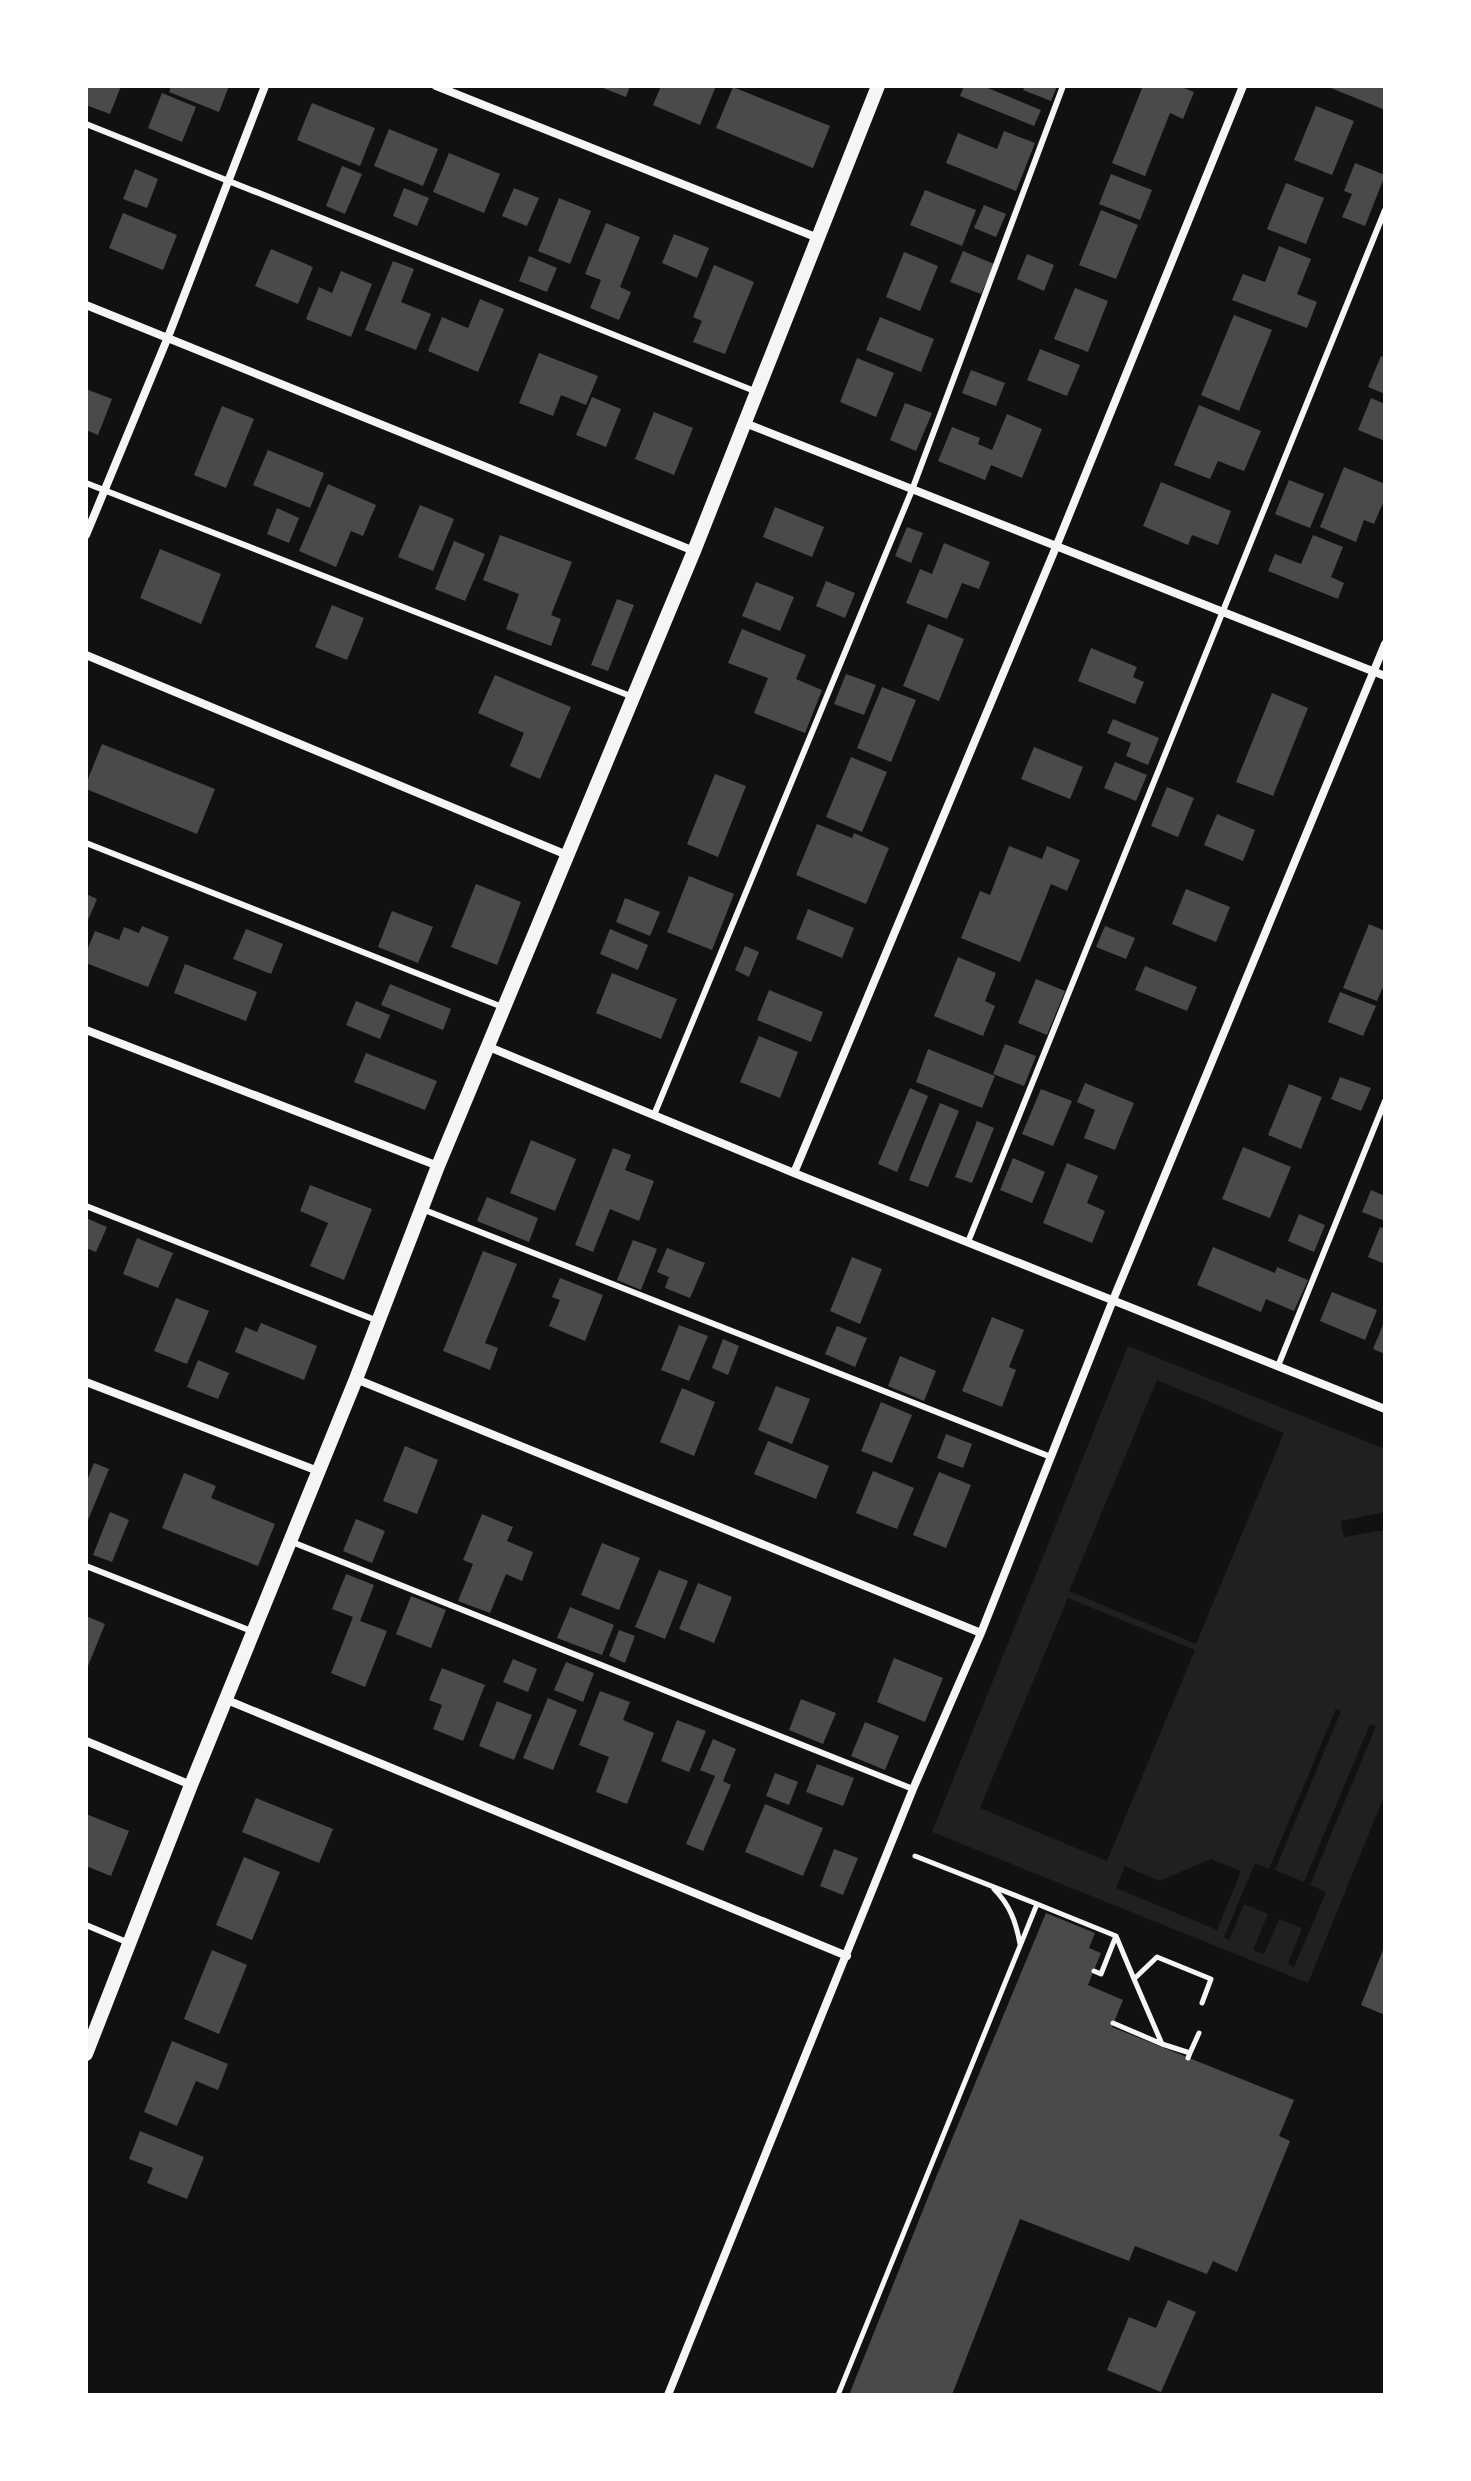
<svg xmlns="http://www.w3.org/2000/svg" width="1471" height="2481" font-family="'Zilla Slab',serif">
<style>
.green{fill:#202020;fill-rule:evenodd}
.building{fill:#4a4a4a}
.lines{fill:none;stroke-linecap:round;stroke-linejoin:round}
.path{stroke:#f5f5f5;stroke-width:5}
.service{stroke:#f5f5f5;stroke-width:6}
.minor{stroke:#f5f5f5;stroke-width:8}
.tertiary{stroke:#f5f5f5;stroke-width:14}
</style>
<rect width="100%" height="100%" fill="#111"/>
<path class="green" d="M1128,1346l257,103v63l-44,9 3,16 41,-7v264l-77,189 -376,-151zM1157,1380l127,53 -88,211 -127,-53zM1068,1598l127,52 -88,211 -127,-53zM1336,1709l5,2 -66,159 29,12 66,-158 6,2 -66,159 16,7 -32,75 -6,-3 14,-36 -23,-9 -15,35 -11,-4 15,-36 -24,-10 -15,36 -5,-3 31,-74 14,6zM1211,1859l30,12 -24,59 -101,-42 9,-22 34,15z"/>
<path class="building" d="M86,86h35l-11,28 -24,-9z
M171,86h58l-10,26 -50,-20z
M598,86h32l-4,11z
M661,86h55l-16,39 -47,-20z
M964,86h19l58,24 -7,16 -74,-30z
M1025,86h32l-6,15 -28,-11z
M1143,86h36l15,6 -11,27 -13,-6 -25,63 -33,-13z
M1326,86h59v24z
M733,87l97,39 -17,42 -97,-40z
M162,93l34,14 -14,35 -34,-14z
M312,103l63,25 -15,38 -63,-26z
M1316,106l38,15 -22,54 -38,-15z
M389,129l49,20 -15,37 -49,-20z
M1004,131l31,12 -19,48 -70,-28 12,-30 39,16z
M449,153l51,21 -16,39 -51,-21z
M1355,163l30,12 -20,51 -23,-9 10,-23 -8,-3z
M342,166l20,8 -17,40 -19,-8z
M135,169l23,10 -11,29 -24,-9z
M1111,174l41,16 -12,30 -41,-16z
M1286,183l38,15 -18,46 -39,-15z
M404,188l25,10 -12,28 -24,-10z
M514,188l25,10 -12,28 -25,-10z
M925,190l51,20 -14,36 -52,-21z
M559,198l32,13 -21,53 -32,-13z
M984,205l22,9 -10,23 -22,-9z
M1101,210l37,15 -22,54 -37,-14z
M123,213l54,22 -14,35 -54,-22z
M606,223l34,14 -20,50 11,5 -12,28 -29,-12 11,-28 -16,-6z
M674,234l35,14 -12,30 -35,-15z
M1279,246l32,13 -14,35 20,8 -10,26 -75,-28 11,-26 22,8z
M271,249l42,18 -15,37 -43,-18z
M963,251l31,13 -13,30 -31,-12z
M904,252l34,14 -18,45 -34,-14z
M1027,254l27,11 -10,26 -27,-12z
M529,256l28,12 -10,24 -28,-11z
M393,261l21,8 -13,33 30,12 -15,36 -51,-20z
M714,265l40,17 -29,72 -32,-12 9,-21 -9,-4z
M341,271l31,13 -21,53 -45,-18 13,-32 13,6z
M1075,288l33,13 -20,51 -34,-13z
M480,299l24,10 -26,63 -50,-21 14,-34 26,11z
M1234,315l38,15 -33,81 -38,-16z
M880,317l54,22 -13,33 -55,-22z
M1040,349l40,16 -13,31 -40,-16z
M539,353l59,23 -12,29 -25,-10 -8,21 -34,-13z
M1381,356l4,2v36l-17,-7z
M857,358l37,15 -18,44 -36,-15z
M971,370l34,13 -9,23 -34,-13z
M86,389l26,10 -14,36 -12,-5z
M592,397l29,12 -15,38 -30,-12z
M1371,398l14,6v37l-27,-11z
M905,403l27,10 -16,38 -26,-11z
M1199,405l62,26 -17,40 -26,-10 -8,18 -36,-14z
M222,406l32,13 -28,69 -32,-13z
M654,412l39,16 -19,47 -39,-16z
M1007,414l35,15 -20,49 -31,-13 -6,15 -47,-19 14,-34 28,11 -2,6 14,6z
M268,450l56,23 -14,35 -57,-23z
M1344,467l41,17v14l-11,26 -10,-4 -8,22 -36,-15z
M1289,480l35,14 -14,34 -35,-14z
M1161,482l70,29 -13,34 -26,-10 -4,10 -45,-19z
M328,484l48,21 -13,31 -12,-5 -15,36 -37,-16z
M420,505l34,14 -21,52 -35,-14z
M775,507l49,20 -12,30 -49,-20z
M277,508l22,10 -10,25 -22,-9z
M907,527l16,6 -12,30 -16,-7z
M500,535l72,27 -21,53 10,4 -10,27 -45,-17 13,-35 -36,-14z
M1313,535l30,12 -12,30 13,6 -6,16 -70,-28 7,-17 26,10z
M454,541l31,13 -20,47 -30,-12z
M944,543l46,19 -11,27 -17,-6 -15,36 -41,-16 14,-34 12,5z
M160,549l61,25 -20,50 -61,-26z
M826,581l29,12 -10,25 -29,-12z
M756,582l38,15 -14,34 -38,-15z
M617,599l17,6 -26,66 -17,-6z
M332,605l32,13 -17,42 -32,-13z
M928,624l36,15 -25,62 -36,-15z
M742,629l64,26 -10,24 26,11 -17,43 -51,-20 14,-35 -40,-15z
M1091,648l46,19 -4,10 11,5 -9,22 -57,-23z
M846,674l30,11 -12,30 -30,-11z
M495,675l76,32 -31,72 -30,-13 14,-33 -46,-20z
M882,687l34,13 -25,62 -34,-14z
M1272,693l36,15 -35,88 -37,-14z
M1113,719l46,19 -11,27 -22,-9 5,-13 -24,-10z
M102,744l113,45 -18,45 -111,-45v-5z
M1034,747l49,20 -13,32 -49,-20z
M851,757l36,15 -25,60 -36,-15z
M1115,762l32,13 -11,26 -32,-13z
M715,774l31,12 -28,71 -31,-13z
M1167,787l27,11 -16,39 -27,-11z
M1217,814l38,16 -12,31 -39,-16z
M817,824l35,14 2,-5 35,15 -23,56 -70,-29z
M1009,846l33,13 5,-13 33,14 -13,31 -16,-7 -31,78 -59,-24 19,-47 10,4z
M689,876l45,18 -22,56 -45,-18z
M476,884l45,18 -24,63 -46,-18z
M1186,889l44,18 -14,35 -44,-18z
M86,894l11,5 -11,26z
M625,898l35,14 -10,24 -34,-14z
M808,909l46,19 -12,30 -46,-19z
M392,911l41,16 -15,36 -40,-16z
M1369,924l16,7v51l-8,19 -34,-13z
M142,926l27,11 -21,50 -62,-24v-10l9,-22 24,9 5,-13 15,6z
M1105,926l30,12 -9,21 -30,-12z
M246,929l37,15 -12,30 -38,-15z
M610,929l38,16 -10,25 -38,-16z
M745,946l14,6 -10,25 -14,-7z
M958,957l38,16 -11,28 10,5 -12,30 -49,-20z
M185,964l72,28 -11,29 -72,-28z
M1145,966l52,21 -10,24 -52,-21z
M612,973l65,26 -16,40 -65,-26z
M1036,979l29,12 -18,44 -29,-12z
M390,984l61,25 -8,21 -62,-25z
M769,990l54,22 -12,30 -54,-22z
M1340,992l36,14 -13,30 -35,-14z
M356,1001l34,14 -10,24 -34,-14z
M759,1036l39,16 -18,46 -40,-16z
M1005,1044l31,12 -12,30 -31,-12z
M928,1049l67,27 -13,32 -66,-26z
M366,1053l71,28 -12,29 -71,-28z
M1340,1077l31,11 -10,23 -30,-12z
M1085,1083l49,20 -19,47 -31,-12 11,-28 -18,-8z
M1289,1084l33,13 -21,52 -33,-14z
M910,1088l18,8 -31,76 -19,-8z
M1041,1089l31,12 -19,45 -31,-12z
M940,1103l19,8 -31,76 -19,-7z
M977,1121l17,7 -22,55 -17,-6z
M531,1140l45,19 -21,52 -45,-18z
M1243,1147l48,20 -21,51 -48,-19z
M613,1148l18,7 -6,15 29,11 -15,40 -29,-12 -17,43 -18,-7z
M1013,1158l32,14 -13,31 -32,-13z
M1067,1163l31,13 -11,27 18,8 -13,32 -49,-20z
M310,1185l62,24 -28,71 -34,-14 18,-43 -28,-12z
M1371,1190l14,6v25l-23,-9z
M487,1197l51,21 -9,24 -52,-21z
M1299,1214l26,11 -11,27 -26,-11z
M86,1218l21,9 -11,25 -10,-4z
M1380,1227l5,2v35l-17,-7z
M137,1238l36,15 -15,35 -35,-14z
M633,1240l24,9 -16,41 -24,-10z
M1213,1247l62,26 2,-6 31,13 -14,31 -28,-12 -5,13 -64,-27z
M667,1248l38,15 -15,35 -25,-10 4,-11 -12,-5z
M483,1251l34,13 -32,79 13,5 -8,22 -47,-19z
M852,1257l30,12 -22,55 -30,-13z
M560,1278l43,17 -18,46 -36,-15 11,-26 -8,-3z
M1332,1292l45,18 -12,30 -45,-19z
M176,1298l33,13 -22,53 -33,-13z
M992,1317l32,13 -15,37 7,3 -14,37 -40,-16z
M1385,1320v34l-12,-5z
M261,1323l56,23 -13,34 -69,-28 10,-25 12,5z
M679,1325l29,11 -19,45 -28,-11z
M837,1326l30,12 -12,29 -30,-13z
M723,1339l16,7 -11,29 -16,-7z
M900,1356l36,15 -12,30 -36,-15z
M198,1360l31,13 -11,26 -31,-12z
M776,1386l34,13 -18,45 -34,-14z
M682,1388l33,14 -21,54 -34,-14z
M881,1402l31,13 -20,48 -31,-12z
M946,1434l26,10 -9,24 -26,-10z
M768,1441l61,25 -13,33 -62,-25z
M405,1446l33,14 -21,54 -34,-13z
M94,1463l15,6 -23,56v-42z
M873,1471l41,17 -17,41 -41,-16z
M939,1472l32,13 -25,63 -33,-13z
M184,1473l32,13 -5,12 64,26 -17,42 -96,-38z
M110,1512l19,8 -17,42 -19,-7z
M482,1514l31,13 -6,14 26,11 -11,29 -16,-7 -16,39 -32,-12 15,-37 -10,-4z
M356,1519l29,12 -13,32 -29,-12z
M602,1543l38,15 -21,52 -38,-15z
M659,1570l29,11 -23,58 -30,-12z
M346,1574l28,11 -14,36 27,10 -22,56 -34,-14 22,-56 -21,-8z
M698,1583l34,14 -18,46 -35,-14z
M411,1596l35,14 -15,38 -35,-14z
M570,1607l44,18 -12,30 -45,-17z
M86,1616l19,8 -19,47z
M619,1630l16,6 -10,27 -16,-7z
M894,1658l49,20 -18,44 -48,-20z
M513,1659l24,10 -9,23 -25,-10z
M566,1662l28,11 -11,29 -29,-12z
M442,1668l43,17 -22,56 -30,-12 9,-24 -13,-5z
M600,1691l30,11 -7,18 31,13 -27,71 -31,-12 13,-35 -30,-12z
M548,1698l29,12 -24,60 -30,-12z
M801,1699l35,14 -13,31 -34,-14z
M497,1701l35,14 -18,45 -35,-14z
M677,1720l29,11 -17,41 -28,-11z
M865,1722l34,14 -14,34 -34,-14z
M713,1739l23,10 -13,32 8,4 -28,66 -17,-7 29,-68 -15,-6z
M817,1764l37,14 -11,28 -37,-14z
M775,1773l23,9 -9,23 -23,-9z
M256,1798l77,31 -14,34 -77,-31z
M765,1804l58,24 -20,48 -58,-24z
M86,1814l43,17 -18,45 -25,-10z
M834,1849l24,9 -15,37 -23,-9z
M244,1857l36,15 -28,68 -36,-15z
M1046,1913l49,20 -6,15 12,5 -13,32 35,15 -11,27 182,73 -15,36 11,5 -53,131 -24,-11 -6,13 -72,-28 -6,15 -109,-42 -68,176h-103l88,-220z
M1385,1945v70l-24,-10z
M212,1950l35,15 -28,69 -35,-15z
M172,2041l56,23 -10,26 -22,-9 -19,45 -33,-14z
M140,2131l64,26 -17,42 -40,-16 6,-15 -24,-9z
M1168,2300l28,12 -35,80 -54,-22 22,-53 27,11z"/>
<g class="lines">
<path class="path" d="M994,1889c16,16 22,33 26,55
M1037,1904l79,32 -15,38 -7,-3
M1116,1936l18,43 23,-22 54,22 -9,24
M1113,2023l49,21 -28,-65
M1162,2044l28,9 -2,5
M1190,2053l9,-20
M838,2395l199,-491 -122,-48"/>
<path class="service" d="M86,124l671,268
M86,483l547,214
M86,843l419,165
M654,1115l258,-625 151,-404
M86,1206l292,115
M422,1209l629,248
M968,1242l417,-1032
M1278,1366l107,-265
M292,1542l621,247
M86,1566l168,66
M86,1925l43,18"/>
<path class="minor" d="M436,86l382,152
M86,305l608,246
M745,423l640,253
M86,535l82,-198 97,-251
M86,655l481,200
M86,1030l352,136
M489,1047l305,126 591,236
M794,1173l262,-626 187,-461
M356,1379l625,254
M86,1382l232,89
M227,1700l620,256
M86,1741l105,44
M668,2395l245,-606 68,-156 132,-333 272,-656"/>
<path class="tertiary" d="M86,2054l105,-269 165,-406 82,-213 256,-615 184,-465"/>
</g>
<rect width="1471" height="2481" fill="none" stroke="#ffffff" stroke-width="176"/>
</svg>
